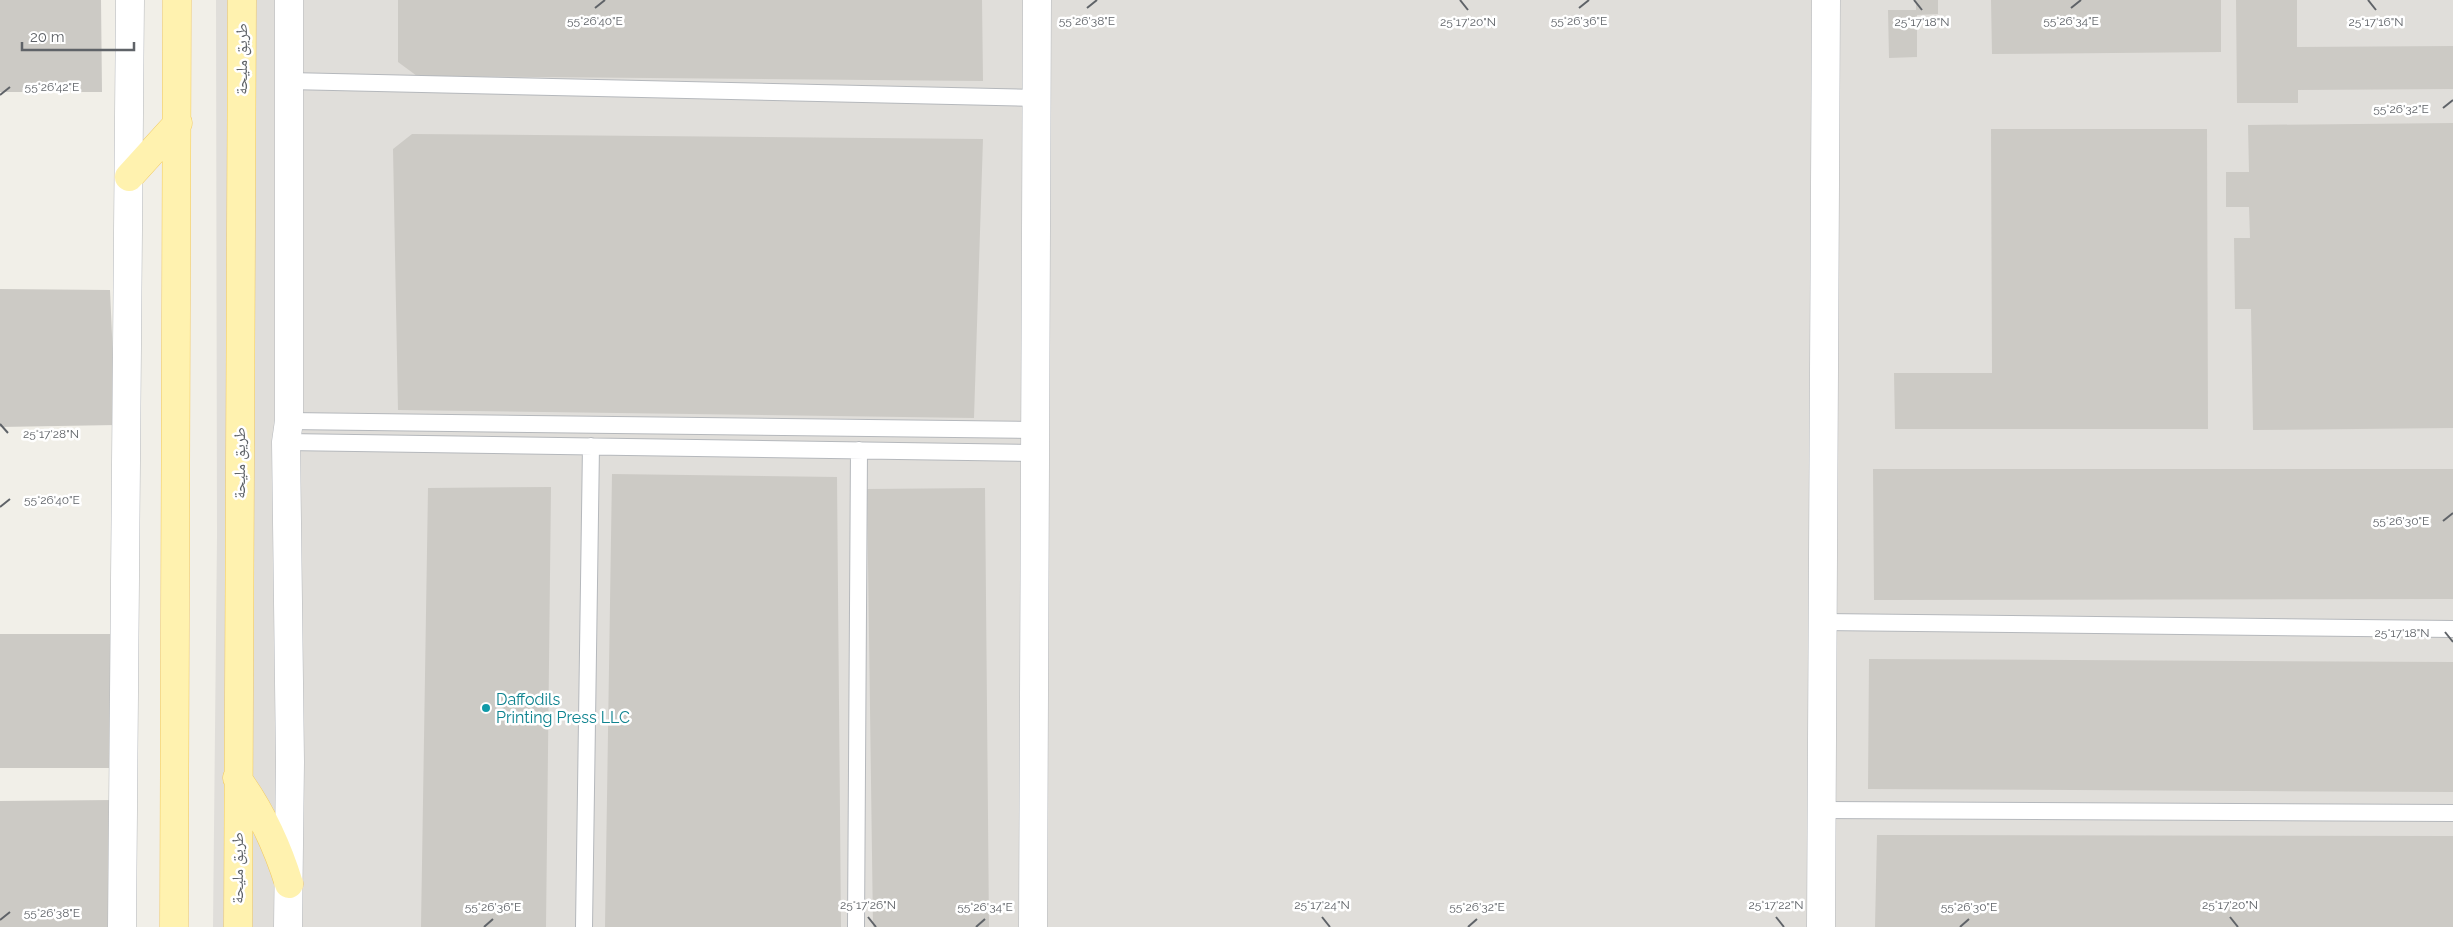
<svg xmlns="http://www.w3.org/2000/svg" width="2453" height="927" font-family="Raleway,'Noto Naskh Arabic',sans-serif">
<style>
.industrial{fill:#e0deda}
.building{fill:#cccac5}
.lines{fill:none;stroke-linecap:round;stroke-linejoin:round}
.service-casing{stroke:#b5b8bc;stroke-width:18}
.minor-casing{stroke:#b5b8bc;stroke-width:29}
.tertiary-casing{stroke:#b5b8bc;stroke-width:29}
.primary-casing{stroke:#f2c960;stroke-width:29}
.service{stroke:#fff;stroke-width:16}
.minor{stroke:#fff;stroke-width:28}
.tertiary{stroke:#fff;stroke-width:28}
.primary{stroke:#fff2af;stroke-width:28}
.ticks{fill:none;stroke:#5f6368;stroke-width:2}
.culture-dot{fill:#0f9aa8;stroke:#fff;stroke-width:2}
.labels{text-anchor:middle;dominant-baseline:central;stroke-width:5;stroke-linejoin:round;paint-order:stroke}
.street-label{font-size:16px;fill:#5f6368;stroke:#fff}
.culture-label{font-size:16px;fill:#0d838f;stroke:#fff;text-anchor:start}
.ticks-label{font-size:12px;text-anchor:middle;fill:#5f6368;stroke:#fff;stroke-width:5;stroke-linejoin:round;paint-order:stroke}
</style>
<rect width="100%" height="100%" fill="#f1efe8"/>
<path class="industrial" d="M216,0h2237v927h-2240l4,-391z"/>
<path class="building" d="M0,0h101l1,92h-102z
M398,0h584l1,81 -566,-5 -19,-14z
M1916,0h22v14l-21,1v42l-28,1 -1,-48h28z
M1991,0h230v52l-229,2z
M2236,0h61v47l156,-1v43l-155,1v13h-61z
M2453,123v305l-200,2 -2,-121h-16l-1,-71h16l-1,-31h-23v-35h23l-1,-47z
M1991,129h216l1,300h-313l-1,-56h98z
M412,134l571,5 -9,279 -576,-8 -5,-261z
M0,289l110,1 6,135 -116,2z
M1873,469h580v130l-579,1z
M612,474l225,3 4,450h-236z
M551,487l-5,440h-125l7,-439z
M985,488l4,439h-116l-6,-438z
M0,634h111v134h-111z
M1869,659l584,3v130l-585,-3z
M114,800l-6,127h-108v-126z
M1877,835l576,1v91h-578z"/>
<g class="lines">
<g class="service-casing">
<path id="service" d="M289,81l748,17
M289,421l746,9
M286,442l750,11
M1822,622l631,7
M1821,810l632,3
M584,927l7,-481
M856,927l3,-477"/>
</g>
<g class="minor-casing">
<path id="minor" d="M1033,927l4,-927
M1821,927l5,-927"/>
</g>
<g class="tertiary-casing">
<path id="tertiary" d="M122,927l8,-927
M288,927l2,-165 -4,-320 3,-21v-421"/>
</g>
<g class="primary-casing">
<path id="primary" d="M129,177l49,-54
M237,778c24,33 40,67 52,106
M174,927l3,-927
M238,927l4,-927"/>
</g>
<use href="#service" class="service"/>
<use href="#minor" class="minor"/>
<use href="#tertiary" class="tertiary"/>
<use href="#primary" class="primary"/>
</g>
<path class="ticks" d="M1460,0l8,10M1914,0l8,10M2368,0l8,10M595,8l10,-8M1087,8l10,-8M1579,8l10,-8M2071,8l10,-8M0,95l10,-8M2443,108l10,-8M0,424l8,9M0,507l10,-8M2443,521l10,-8M2445,632l8,10M868,917l8,10M1322,917l8,10M1776,917l8,10M2230,917l8,10M0,920l10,-8M484,927l9,-8M976,927l9,-8M1468,927l9,-8M1960,927l9,-8"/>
<circle class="culture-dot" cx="486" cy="708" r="5"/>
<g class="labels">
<g class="street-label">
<text transform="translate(241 59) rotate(-90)">طريق مليحة</text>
<text transform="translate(239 463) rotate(-90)">طريق مليحة</text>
<text transform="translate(237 868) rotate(-90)">طريق مليحة</text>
</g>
<g class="culture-label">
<text x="496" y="699">Daffodils<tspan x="496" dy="18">Printing Press LLC</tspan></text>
</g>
</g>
<g class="ticks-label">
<text x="595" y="25">55°26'40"E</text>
<text x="1579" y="25">55°26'36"E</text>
<text x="2071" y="25">55°26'34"E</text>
<text x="1087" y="25">55°26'38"E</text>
<text x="1468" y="26">25°17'20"N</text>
<text x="2376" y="26">25°17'16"N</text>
<text x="1922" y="26">25°17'18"N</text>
<text x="52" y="91">55°26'42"E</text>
<text x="2401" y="113">55°26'32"E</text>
<text x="51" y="438">25°17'28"N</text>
<text x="52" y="504">55°26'40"E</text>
<text x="2401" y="525">55°26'30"E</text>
<text x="2402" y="637">25°17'18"N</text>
<text x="868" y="909">25°17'26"N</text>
<text x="1322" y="909">25°17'24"N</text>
<text x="1776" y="909">25°17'22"N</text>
<text x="2230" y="909">25°17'20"N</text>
<text x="493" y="911">55°26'36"E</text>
<text x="985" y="911">55°26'34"E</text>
<text x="1477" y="911">55°26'32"E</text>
<text x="1969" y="911">55°26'30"E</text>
<text x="52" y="917">55°26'38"E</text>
</g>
<path d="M22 42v8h112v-8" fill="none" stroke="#5f6368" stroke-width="2.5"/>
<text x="30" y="42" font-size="15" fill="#5f6368" stroke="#ffffff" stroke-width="4" paint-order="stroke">20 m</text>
</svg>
